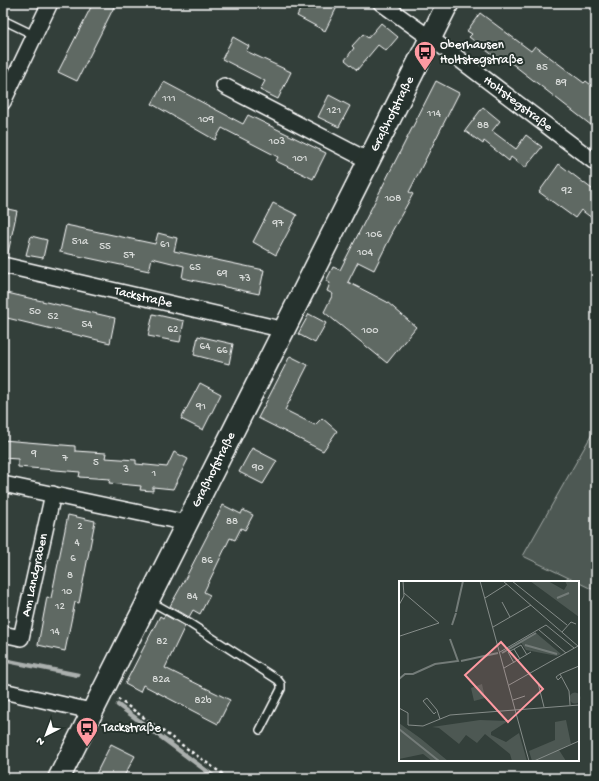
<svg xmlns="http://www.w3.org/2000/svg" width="599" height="781" font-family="'Gochi Hand',sans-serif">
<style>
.green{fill:#4d5853;stroke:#a6aca9}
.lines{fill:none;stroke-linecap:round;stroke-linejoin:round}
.stream{stroke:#abb0ae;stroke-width:4.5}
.building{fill:#5f6964;stroke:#fff}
.lane-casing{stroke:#fff;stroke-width:10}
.street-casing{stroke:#fff;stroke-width:18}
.secondary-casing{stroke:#fff;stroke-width:24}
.path{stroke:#fff;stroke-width:2.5;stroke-dasharray:3 3;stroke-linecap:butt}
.lane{stroke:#26332d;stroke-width:7}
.street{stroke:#26332d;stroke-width:15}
.secondary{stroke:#26332d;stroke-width:21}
.labels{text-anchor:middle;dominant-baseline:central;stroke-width:4;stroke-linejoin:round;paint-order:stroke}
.number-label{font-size:11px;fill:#d7dad8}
.poi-label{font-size:13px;fill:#fff;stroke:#26332d;text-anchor:start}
.street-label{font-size:13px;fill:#fff;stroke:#26332d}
.inset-river{fill:none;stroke:#737b78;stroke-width:2}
.inset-road{fill:none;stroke:#858c89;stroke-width:1}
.view{fill:#ff9aa2;fill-opacity:0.15;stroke:#ff9aa2;stroke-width:2}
.inset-edge{fill:none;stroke:#fff;stroke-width:2}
</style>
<rect width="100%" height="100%" fill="#333f3a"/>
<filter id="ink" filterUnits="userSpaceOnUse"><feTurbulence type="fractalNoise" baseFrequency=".025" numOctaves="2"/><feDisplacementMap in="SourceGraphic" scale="8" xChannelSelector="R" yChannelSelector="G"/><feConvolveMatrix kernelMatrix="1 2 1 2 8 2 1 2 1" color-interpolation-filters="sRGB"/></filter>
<g filter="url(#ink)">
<path class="green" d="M596,427v164l-73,-35z"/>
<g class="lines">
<path class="stream" d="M3,660l75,15
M118,705l98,73"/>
</g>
<path class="building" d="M93,3h23l-39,78 -19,-9z
M303,3h36l-14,28 -28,-15z
M480,13l51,38 4,-5 49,37 2,-2 10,8v40l-90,-70 -1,1 -4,-4 -2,4 -30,-23 3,-3 -5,-3z
M381,23l17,14 -12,14 -8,-6 -21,25 -12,-10 9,-12 -2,-2 11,-12 5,4z
M233,37l16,9 -3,5 45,21 -13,27 -18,-9 5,-9 -43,-22z
M436,81l23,12 -50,99 4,2 -22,39 1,1 -18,36 -16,-8 -10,20 39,20 29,25 -29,36 -63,-51 9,-18 -6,-3 3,-8 -4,-2 7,-14 7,3z
M164,82l79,42 5,-9 78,38 -13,26 -37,-18 2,-4 -56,-29 -7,12 -63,-36z
M329,95l21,11 -11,21 -21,-10z
M483,107l17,14 -8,10 24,18 10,-14 16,12 -17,21 -14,-11 -2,4 -25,-20 -1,3 -18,-13z
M559,164l37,28v29l-15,-11 -6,8 -36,-26z
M273,203l24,12 -21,40 -23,-13z
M3,208l14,3 -9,42 -5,-1z
M66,225l89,19 3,-11 19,5 -3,13 90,19 -5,24 -77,-16 2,-12 -32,-8 -3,13 -89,-19z
M31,236l16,4 -4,18 -17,-3z
M3,292l112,26 -5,25 -107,-26z
M153,314l31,7 -4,21 -32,-6z
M309,314l17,9 -11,20 -17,-9z
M198,336l35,8 -4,20 -35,-9z
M290,356l18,9 -23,45 30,15 7,-7 15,13 -14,20 -65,-33z
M200,383l21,11 -18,36 -22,-11z
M3,440l72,6v5l31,2 -1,5 31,2v4l31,3 7,-15 14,7 -15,30 -20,-2v4l-13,-1 1,-4 -32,-3 1,-4 -31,-2 1,-5 -62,-5v-8l-15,-1z
M252,448l25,13 -14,23 -24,-12z
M223,505l18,9 2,-4 10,5 -8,15 -4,-2 -6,12 -5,-2 -26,54 6,3 -10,19 -7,-4 -4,7 -19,-11 14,-25z
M68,515l27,6 -16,82 -4,-1 -10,49 -27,-6 9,-48 4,1z
M165,615l20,11 -20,42 65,32 -12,24 -75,-39 -3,7 -15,-8 35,-68 3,2z
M111,744l24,12 -12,22h-29z"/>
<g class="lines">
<g class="lane-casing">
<path id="lane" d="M3,20l31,15
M150,601l39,22 89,57 3,4v5l-21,41"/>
</g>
<g class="street-casing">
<g id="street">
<path id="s1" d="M381,3l70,50 145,110"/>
<path d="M224,86l145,75"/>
<path d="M3,102l47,-99"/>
<path id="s2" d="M3,265l282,65"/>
<path d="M3,484l184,39"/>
<path id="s3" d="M3,634l18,4 32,-144"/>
<path d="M3,691l88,20"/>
</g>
</g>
<g class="secondary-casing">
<g id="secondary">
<path id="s4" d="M59,778l389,-775"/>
</g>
</g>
<path class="path" d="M118,699l110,79"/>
<use href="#lane" class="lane"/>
<use href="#street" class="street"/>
<use href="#secondary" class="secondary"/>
</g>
</g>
<defs>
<g id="bus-pin" transform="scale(1.15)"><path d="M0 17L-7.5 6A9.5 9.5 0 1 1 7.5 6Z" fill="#ff9aa2" stroke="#26332d"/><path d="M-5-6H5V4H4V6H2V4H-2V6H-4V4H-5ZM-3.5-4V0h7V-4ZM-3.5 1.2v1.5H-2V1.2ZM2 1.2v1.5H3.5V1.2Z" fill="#111"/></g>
</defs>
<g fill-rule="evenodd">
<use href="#bus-pin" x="425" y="52"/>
<use href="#bus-pin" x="87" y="728"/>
</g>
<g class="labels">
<g class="number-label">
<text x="542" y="68">85</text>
<text x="561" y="83">89</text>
<text x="169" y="99">111</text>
<text x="334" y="111">121</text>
<text x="434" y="114">114</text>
<text x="206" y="120">109</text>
<text x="483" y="126">88</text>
<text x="277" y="142">103</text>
<text x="300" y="159">101</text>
<text x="567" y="191">92</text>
<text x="393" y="199">108</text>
<text x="278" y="224">97</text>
<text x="374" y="235">106</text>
<text x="80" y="242">51a</text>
<text x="165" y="245">61</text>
<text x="105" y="247">55</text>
<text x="365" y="253">104</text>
<text x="129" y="256">57</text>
<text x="195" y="268">65</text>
<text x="222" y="274">69</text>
<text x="245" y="279">73</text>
<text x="35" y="312">50</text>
<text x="53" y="317">52</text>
<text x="87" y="325">54</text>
<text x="173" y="330">62</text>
<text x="370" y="331">100</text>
<text x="205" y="347">64</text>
<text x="222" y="351">66</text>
<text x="201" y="407">91</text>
<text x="34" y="454">9</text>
<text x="65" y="459">7</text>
<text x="96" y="463">5</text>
<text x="258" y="468">90</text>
<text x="126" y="470">3</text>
<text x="154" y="474">1</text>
<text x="232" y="522">88</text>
<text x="80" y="527">2</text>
<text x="77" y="543">4</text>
<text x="73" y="559">6</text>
<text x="207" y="561">86</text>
<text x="70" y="576">8</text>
<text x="67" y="592">10</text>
<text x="192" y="597">84</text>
<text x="60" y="607">12</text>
<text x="55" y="632">14</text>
<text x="162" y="642">82</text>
<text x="161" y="680">82a</text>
<text x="203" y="701">82b</text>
</g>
<g class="poi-label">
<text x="440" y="45">Oberhausen<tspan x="440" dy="15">Holtstegstraße</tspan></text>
<text x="102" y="728">Tackstraße</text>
</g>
<g class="street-label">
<text stroke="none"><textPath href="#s1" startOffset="170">Holtstegstraße</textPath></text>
<text stroke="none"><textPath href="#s4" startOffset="743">Graßhofstraße</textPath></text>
<text stroke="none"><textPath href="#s2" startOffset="144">Tackstraße</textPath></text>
<text stroke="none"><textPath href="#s4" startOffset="345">Graßhofstraße</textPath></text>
<text stroke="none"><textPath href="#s3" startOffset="83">Am Landgraben</textPath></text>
</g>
</g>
<g transform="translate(399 581)">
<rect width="180" height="180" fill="#333f3a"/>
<path d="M131,0h18l16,9 3,-5 -2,-4h14v36zM137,52l25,21 -4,2 -31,-6 -6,-9zM83,103l3,14 -11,3 -3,-13zM170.5 117a5.5 5.5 0 1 1 11 0a5.5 5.5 0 1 1-11 0ZM81,139l28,1 -17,11v3l15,7 13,-9 8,28h-15l-2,-7 -25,-20 -8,9 -11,-8 -7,9 -20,-16 -7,-1zM167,139l5,24 -12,6 7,11h-34l-3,-10 26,-11v-18zM0,142l21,15 28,23h-16l-9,-7 -24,5z" fill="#4d5853"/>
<path class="inset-river" d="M158,17l12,-5M57,31l7,-31M53,44l4,-12M126,64l32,9M103,72l34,-20M62,80l37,-8M0,98l6,-5h8l22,-10 23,-3 -8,-22M0,148l40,32"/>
<path class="inset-road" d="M81,0l49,180M104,0l76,66M113,0l55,44M86,17l22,-14M103,21l8,15M0,24l5,-9 -1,-15M94,46l38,-22M140,49l27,23M163,51l9,-10 5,2M1,55l39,-13 -35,-30M115,68l7,-4 6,10M101,71l46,-27 28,23M115,82l-6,-11 6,-3 6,10M105,87l27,-16M161,93l-4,3 2,3 3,-3M139,102l6,24M110,104l69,-39M114,119l12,-4M171,124l-1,-14 -9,-17 19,-8M0,127l9,5v12M37,131l-2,2 -11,-13 4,-3 10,12 3,9M9,144l15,1 27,-11 129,-10M135,180l45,-20"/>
<path class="view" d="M102,61l42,47 -35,33 -43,-47z"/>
<rect width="180" height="180" class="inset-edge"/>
</g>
<rect width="599" height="781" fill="none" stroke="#26332d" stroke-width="16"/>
<rect x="8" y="8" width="583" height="765" fill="none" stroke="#fff" stroke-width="1.5" filter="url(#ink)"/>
<g transform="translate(46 735) rotate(222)" stroke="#26332d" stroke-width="3" paint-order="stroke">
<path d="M0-3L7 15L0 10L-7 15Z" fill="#ffffff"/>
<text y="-6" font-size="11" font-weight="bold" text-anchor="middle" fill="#ffffff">N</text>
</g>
</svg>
